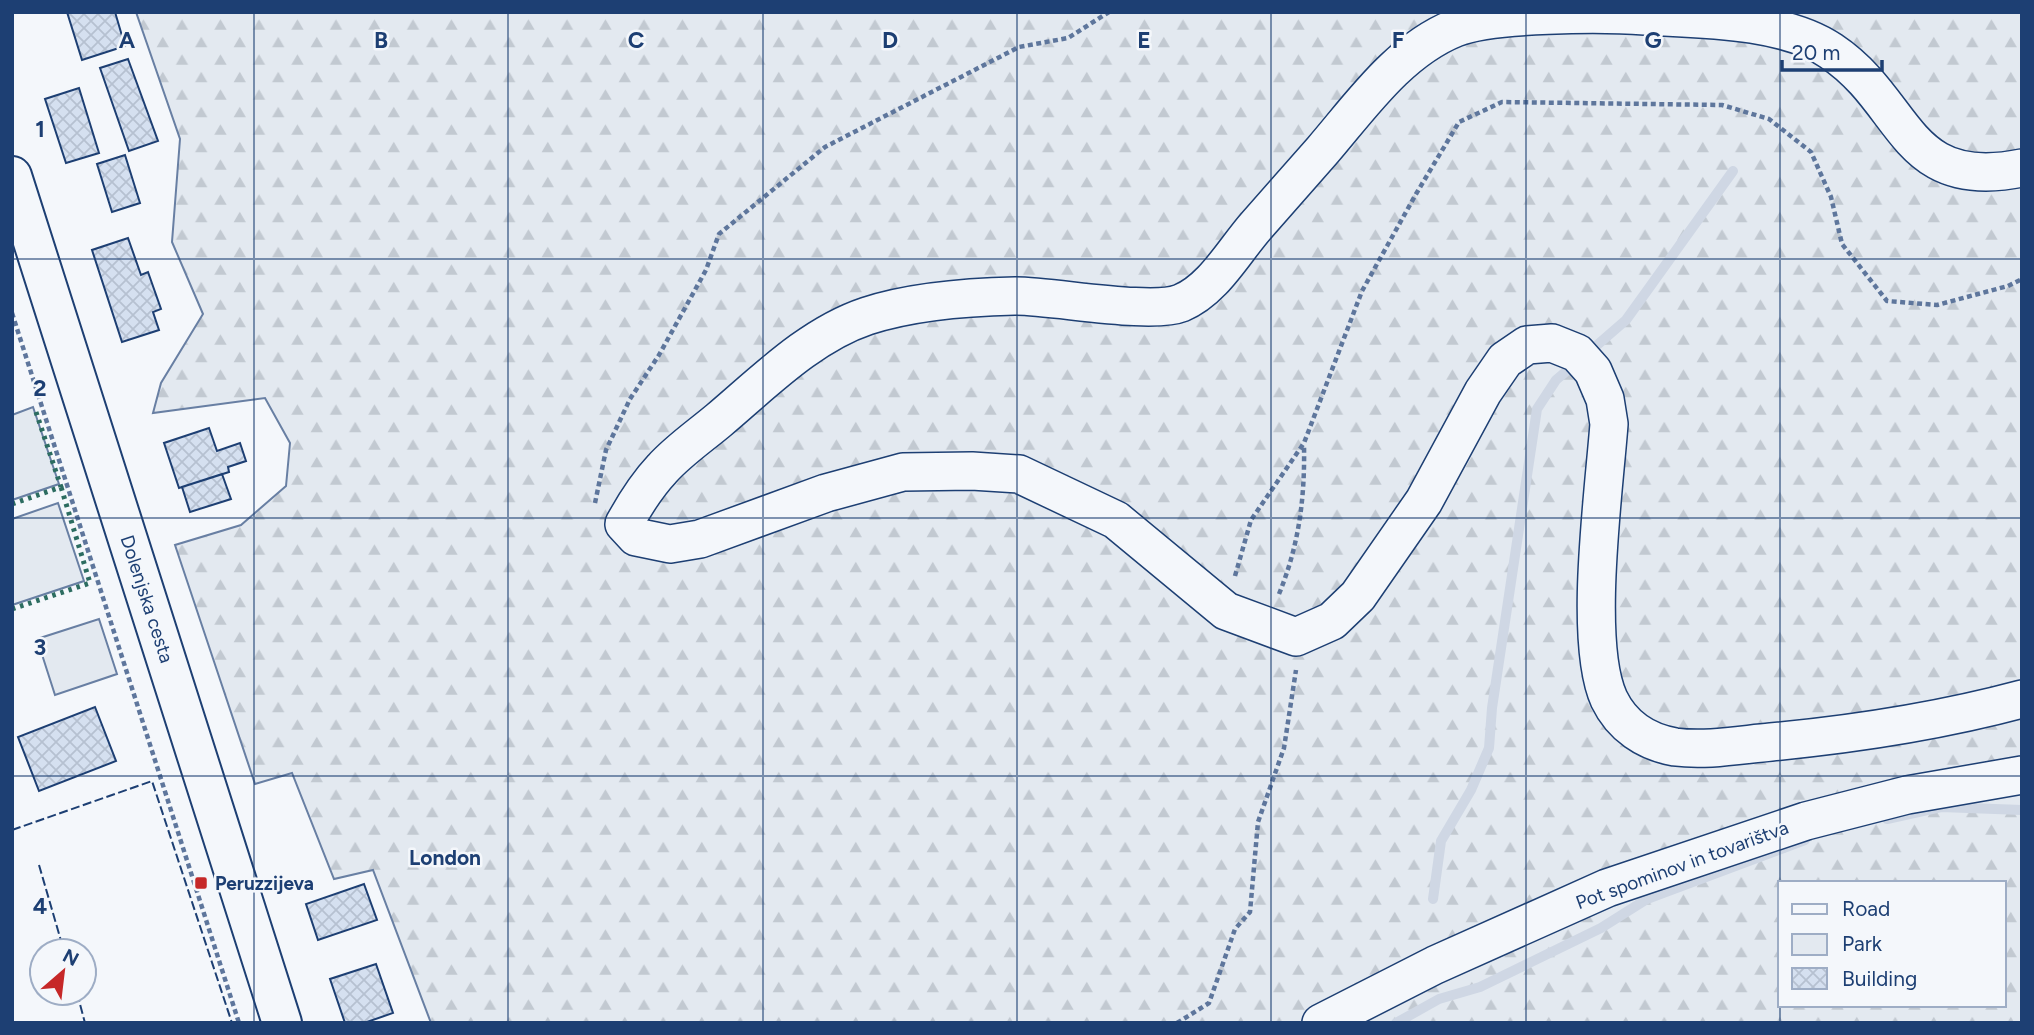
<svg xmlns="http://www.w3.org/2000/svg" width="2034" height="1035" font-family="Figtree,sans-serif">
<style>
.green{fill:#e3e9f0;stroke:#687fa3;stroke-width:2}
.forest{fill:url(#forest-firs);stroke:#687fa3;stroke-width:2;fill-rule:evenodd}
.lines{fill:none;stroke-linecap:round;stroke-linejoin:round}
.stream{stroke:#cfd7e4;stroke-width:10}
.building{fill:url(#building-cross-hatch);stroke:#1d3f73;stroke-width:2}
.minor-casing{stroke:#1d3f73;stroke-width:40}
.major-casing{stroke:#1d3f73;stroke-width:42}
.path{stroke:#5e769c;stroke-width:4.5;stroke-dasharray:5 3.5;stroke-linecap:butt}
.minor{stroke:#f4f7fb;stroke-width:37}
.major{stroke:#f4f7fb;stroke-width:38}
.hedge{stroke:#2c6c60;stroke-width:5;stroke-dasharray:3.5 5;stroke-linecap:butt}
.fence{stroke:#1d3f73;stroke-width:2;stroke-dasharray:9 3.5;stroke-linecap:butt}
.grid{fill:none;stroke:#1d3f73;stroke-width:2;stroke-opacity:0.55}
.poi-dot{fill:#c62828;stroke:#f4f7fb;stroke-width:2.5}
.labels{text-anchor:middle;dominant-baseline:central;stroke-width:5;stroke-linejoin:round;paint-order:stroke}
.street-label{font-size:19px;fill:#1d3f73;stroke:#f4f7fb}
.poi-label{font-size:19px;font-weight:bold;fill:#1d3f73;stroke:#f4f7fb;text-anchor:start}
.neighbourhood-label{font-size:21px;font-weight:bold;fill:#1d3f73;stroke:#f4f7fb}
.grid-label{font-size:23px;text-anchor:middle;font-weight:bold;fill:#1d3f73;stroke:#f4f7fb;stroke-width:5;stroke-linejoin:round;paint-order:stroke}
</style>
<defs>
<pattern id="forest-firs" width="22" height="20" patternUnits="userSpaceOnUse" patternTransform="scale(1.75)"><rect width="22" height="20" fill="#e3e9f0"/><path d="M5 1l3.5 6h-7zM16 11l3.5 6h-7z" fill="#c2c9d1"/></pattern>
<pattern id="building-cross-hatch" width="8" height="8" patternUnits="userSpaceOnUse" patternTransform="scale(1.75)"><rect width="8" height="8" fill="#d5e0f0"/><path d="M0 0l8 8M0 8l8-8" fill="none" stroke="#b6c1d1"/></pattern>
</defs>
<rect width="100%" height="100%" fill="#f4f7fb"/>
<path class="green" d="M33,407l26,77 -47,16v-85z
M58,503l26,78 -72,24v-86z
M99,619l18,55 -62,21 -18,-56z"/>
<path class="forest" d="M136,12h1886v1011h-1591l-58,-153 -39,9 -42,-106 -37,11 -80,-239 66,-20 45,-39 4,-43 -25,-45 -112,15 8,-30 42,-69 -31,-72 8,-103zM1780,883h224v122h-224z"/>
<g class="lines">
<path class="stream" d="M1588,353l38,-33 107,-149
M1887,819l54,-12 81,3
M1433,899l8,-58 30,-51 18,-42 3,-40 45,-299 19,-29 20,-17
M1396,1023l43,-24 41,-12 121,-59 46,-29 158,-59"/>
</g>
<path class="building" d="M67,12h48l10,34 -43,14z
M128,59l30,82 -29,10 -29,-83z
M79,88l20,65 -33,10 -21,-64z
M125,155l15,48 -28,9 -15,-48z
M128,238l13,37 7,-3 13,37 -8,3 6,18 -37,12 -30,-92z
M209,428l8,23 23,-8 6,18 -18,6 1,5 -50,16 -15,-45z
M222,474l9,25 -41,13 -8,-25z
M95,707l21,54 -77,30 -21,-54z
M364,884l13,36 -59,20 -12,-36z
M376,964l17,49 -29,10h-19l-15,-44z"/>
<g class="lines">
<g class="minor-casing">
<path id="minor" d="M2022,168c-120,24 -113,-65 -191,-117 -47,-32 -130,-32 -186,-35 -42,-3 -153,-3 -190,12 -57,23 -95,79 -133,123 -22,25 -44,50 -66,75 -22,25 -43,64 -75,77 -30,12 -127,-7 -166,-7 -47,1 -102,5 -148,20 -57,19 -103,66 -148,104 -19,16 -41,31 -57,49 -16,17 -27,35 -38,55l12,13 34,7 30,-5 126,-46 77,-21 69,-1 47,3 97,46 110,91 70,26 36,-16 26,-25 66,-95 59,-109 22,-32 22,-15 25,-2 25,10 16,18 12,28 4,25c-5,67 -26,218 0,275 13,27 37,43 66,48 31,4 64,-2 96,-5 84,-8 169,-21 251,-43
M1321,1023l114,-58 172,-77 199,-67 101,-26 115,-20"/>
</g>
<g class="major-casing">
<path id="major" d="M12,176l270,847"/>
</g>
<path class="path" d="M12,313l227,710
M595,503l11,-53 24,-51 29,-44 47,-85 13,-36 106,-87 194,-100 49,-9 41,-26
M1235,576l16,-56 53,-77 58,-152 54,-97 43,-72 43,-20 220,3 47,14 42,33 20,45 11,47 45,57 50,4 71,-19 14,-7
M1279,594c20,-49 26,-96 25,-149
M1177,1023l32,-20 26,-74 15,-17 8,-90 26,-74 12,-78"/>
<use href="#minor" class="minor"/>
<use href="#major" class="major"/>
<path class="hedge" d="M12,504l49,-17 -26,-78
M12,609l78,-26 -29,-96"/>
<path class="fence" d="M12,830l140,-49 80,242
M39,865l25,86
M77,993l8,30"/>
</g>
<path class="grid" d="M254,12v1011M508,12v1011M763,12v1011M1017,12v1011M1271,12v1011M1526,12v1011M1780,12v1011M12,259h2010M12,518h2010M12,776h2010"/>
<rect class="poi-dot" x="194" y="876" width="14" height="14" rx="3.5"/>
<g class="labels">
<g class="street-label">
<text transform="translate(147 599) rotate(72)">Dolenjska cesta</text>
<text transform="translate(1682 865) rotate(-20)">Pot spominov in tovarištva</text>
</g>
<g class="poi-label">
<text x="215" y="883">Peruzzijeva</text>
</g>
<g class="neighbourhood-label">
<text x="445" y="857">London</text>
</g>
</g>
<g class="grid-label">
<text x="127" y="48">A</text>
<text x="381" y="48">B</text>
<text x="636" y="48">C</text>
<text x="890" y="48">D</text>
<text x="1144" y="48">E</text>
<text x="1398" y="48">F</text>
<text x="1653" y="48">G</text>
<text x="40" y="137">1</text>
<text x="40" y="396">2</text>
<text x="40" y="655">3</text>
<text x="40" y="914">4</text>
</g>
<rect width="2034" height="1035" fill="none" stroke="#1d3f73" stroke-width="28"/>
<rect x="1778" y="881" width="228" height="126" fill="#f4f7fb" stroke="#9eadc5" stroke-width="2"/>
<rect x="1792" y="904" width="35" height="10" fill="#f4f7fb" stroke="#9eadc5" stroke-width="2"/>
<text x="1842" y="916" font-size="21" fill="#1d3f73">Road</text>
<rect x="1792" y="934" width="35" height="21" fill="#e3e9f0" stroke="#9eadc5" stroke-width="2"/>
<text x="1842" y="951" font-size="21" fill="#1d3f73">Park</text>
<rect x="1792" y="968" width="35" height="21" fill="url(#building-cross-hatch)" stroke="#9eadc5" stroke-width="2"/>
<text x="1842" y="986" font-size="21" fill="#1d3f73">Building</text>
<g transform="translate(63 972) rotate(28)"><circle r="33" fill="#f4f7fb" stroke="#9eadc5" stroke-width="2"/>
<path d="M0-5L12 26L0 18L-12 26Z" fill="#c62828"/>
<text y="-10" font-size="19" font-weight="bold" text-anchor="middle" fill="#1d3f73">N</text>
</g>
<path d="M1782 60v10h100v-10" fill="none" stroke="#1d3f73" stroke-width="3.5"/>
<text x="1792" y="60" font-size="21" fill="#1d3f73" stroke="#f4f7fb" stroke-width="5" paint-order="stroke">20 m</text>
</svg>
